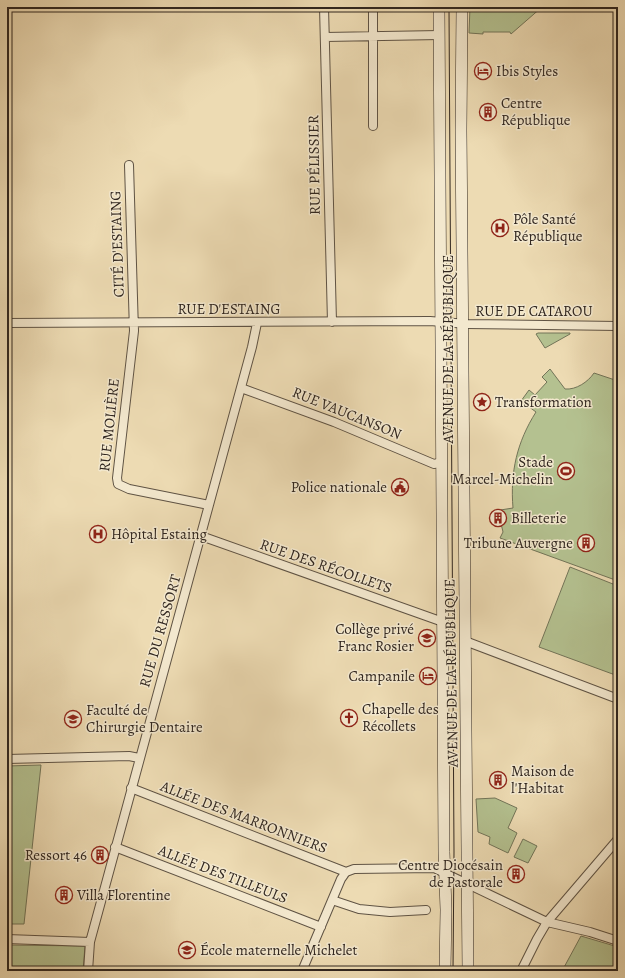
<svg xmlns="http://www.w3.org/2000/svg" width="625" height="978" font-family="Alegreya,serif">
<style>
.green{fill:#b4c190;stroke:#727458}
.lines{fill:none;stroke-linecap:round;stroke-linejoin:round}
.street-casing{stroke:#5f5344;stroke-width:10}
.secondary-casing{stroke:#30261f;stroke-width:12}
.street{stroke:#f3e8ce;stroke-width:8}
.secondary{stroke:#f3e8ce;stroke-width:11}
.tram{stroke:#30261f;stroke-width:1}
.labels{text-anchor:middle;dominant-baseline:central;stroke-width:3;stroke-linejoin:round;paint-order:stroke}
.poi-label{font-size:15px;fill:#30261f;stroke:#f3e8ce;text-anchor:start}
.street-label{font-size:15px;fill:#30261f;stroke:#f3e8ce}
</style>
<rect width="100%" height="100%" fill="#eddbb3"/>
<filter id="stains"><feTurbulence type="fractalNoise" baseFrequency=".005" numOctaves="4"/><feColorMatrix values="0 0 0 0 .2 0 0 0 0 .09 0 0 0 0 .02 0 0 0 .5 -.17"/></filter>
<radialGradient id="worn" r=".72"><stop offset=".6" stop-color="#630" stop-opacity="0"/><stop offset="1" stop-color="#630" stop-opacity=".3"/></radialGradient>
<path class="green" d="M470,7h15l1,3 23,-1 1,-2h32l-31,27 -1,-2h-27v2l-14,-1z
M538,333h32v1l-25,14 -9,-14z
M550,369l15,20c11,1 23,-7 29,-16l24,8v200l-118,-43 3,-6 -4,-17h-4l-1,-4 19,-3c-3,-36 4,-66 23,-96l-15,-11 8,-11 6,5 12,-13 -5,-5z
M570,567l48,19v90l-79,-29z
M41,765l-17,159h-17v-158z
M495,798l22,10 -9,20 9,5 -9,20 -19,-9 1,-7 -12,-5 -2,-33z
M523,839l14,7 -9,17 -14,-6z
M581,936l37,11v24h-56z
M7,945l78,1 -2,25h-76z"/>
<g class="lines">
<g class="street-casing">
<path id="street" d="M324,7l8,315
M373,7v119
M325,37l115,-2
M129,165l5,166 -17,147 1,6 11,5 80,16
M7,323l423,-2 37,3 151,2
M241,388l93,34 100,42 8,-2
M201,536l242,86
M465,641l153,58
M7,759l122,-3 10,2
M131,788l215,84
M115,847l206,80
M332,900l27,9 31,3 36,-2
M7,939l83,3
M88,971l2,-29 162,-595 5,-24
M302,971l39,-92 5,-7 8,-3 80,-1 113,54 43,10 28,9
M521,971l16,-32 10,-17 71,-83"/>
</g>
<g class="secondary-casing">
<path id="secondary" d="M439,7l5,845 2,58 -1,61
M462,7l-1,123 7,841"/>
</g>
<use href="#street" class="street"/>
<use href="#secondary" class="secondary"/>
<path class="tram" d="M449,7l5,845 -1,119"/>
</g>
<defs>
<g id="hotel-ring" transform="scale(0.9)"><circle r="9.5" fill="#f3e8ce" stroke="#8f2418" stroke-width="1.5"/><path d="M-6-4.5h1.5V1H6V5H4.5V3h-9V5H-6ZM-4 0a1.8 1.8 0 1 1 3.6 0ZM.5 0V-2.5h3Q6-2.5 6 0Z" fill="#8f2418"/></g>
<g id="building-ring" transform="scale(0.9)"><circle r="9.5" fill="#f3e8ce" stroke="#8f2418" stroke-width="1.5"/><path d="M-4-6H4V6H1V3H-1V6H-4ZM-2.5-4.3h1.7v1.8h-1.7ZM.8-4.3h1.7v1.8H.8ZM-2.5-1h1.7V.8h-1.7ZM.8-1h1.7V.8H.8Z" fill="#8f2418"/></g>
<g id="hospital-ring" transform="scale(0.9)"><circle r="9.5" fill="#f3e8ce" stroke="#8f2418" stroke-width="1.5"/><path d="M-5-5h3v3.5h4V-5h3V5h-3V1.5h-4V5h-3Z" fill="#8f2418"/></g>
<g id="sight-ring" transform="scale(0.9)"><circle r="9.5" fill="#f3e8ce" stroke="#8f2418" stroke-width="1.5"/><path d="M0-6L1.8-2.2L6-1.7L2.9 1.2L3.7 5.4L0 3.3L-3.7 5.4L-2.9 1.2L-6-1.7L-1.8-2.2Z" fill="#8f2418"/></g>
<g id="stadium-ring" transform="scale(0.9)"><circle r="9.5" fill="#f3e8ce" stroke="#8f2418" stroke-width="1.5"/><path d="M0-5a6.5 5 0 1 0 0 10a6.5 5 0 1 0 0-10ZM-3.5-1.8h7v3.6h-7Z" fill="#8f2418"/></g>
<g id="civic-ring" transform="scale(0.9)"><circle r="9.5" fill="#f3e8ce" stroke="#8f2418" stroke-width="1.5"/><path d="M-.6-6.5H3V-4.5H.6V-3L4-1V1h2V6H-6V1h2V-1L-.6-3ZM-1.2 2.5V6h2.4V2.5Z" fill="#8f2418"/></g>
<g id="school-ring" transform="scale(0.9)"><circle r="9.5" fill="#f3e8ce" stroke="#8f2418" stroke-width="1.5"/><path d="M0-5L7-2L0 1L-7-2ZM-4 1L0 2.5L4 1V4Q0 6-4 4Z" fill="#8f2418"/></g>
<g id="church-ring" transform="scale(0.9)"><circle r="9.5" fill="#f3e8ce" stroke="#8f2418" stroke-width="1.5"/><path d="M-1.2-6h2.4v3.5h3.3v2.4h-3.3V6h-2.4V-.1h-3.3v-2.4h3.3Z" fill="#8f2418"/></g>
<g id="university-ring" transform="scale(0.9)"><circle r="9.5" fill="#f3e8ce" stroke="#8f2418" stroke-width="1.5"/><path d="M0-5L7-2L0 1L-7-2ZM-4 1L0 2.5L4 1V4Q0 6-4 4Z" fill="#8f2418"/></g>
</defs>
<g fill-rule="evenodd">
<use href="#hotel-ring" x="483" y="71"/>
<use href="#building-ring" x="488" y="112"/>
<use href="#hospital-ring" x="500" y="228"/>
<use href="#sight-ring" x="482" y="402"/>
<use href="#stadium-ring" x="566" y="471"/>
<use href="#civic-ring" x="400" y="487"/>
<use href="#building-ring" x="498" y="518"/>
<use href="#hospital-ring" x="98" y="534"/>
<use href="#building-ring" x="586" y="543"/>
<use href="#school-ring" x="427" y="638"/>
<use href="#hotel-ring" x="428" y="676"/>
<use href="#church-ring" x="349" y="718"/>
<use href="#university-ring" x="73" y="719"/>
<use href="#building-ring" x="498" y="780"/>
<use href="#building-ring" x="100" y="855"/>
<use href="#building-ring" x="516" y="874"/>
<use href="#building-ring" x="64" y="895"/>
<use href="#school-ring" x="187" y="950"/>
</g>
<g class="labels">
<g class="poi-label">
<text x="496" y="71">Ibis Styles</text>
<text x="501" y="103">Centre<tspan x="501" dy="17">République</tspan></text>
<text x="513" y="219">Pôle Santé<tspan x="513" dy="17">République</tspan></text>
<text x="495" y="402">Transformation</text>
<text x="553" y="462" text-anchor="end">Stade<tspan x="553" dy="17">Marcel-Michelin</tspan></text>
<text x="387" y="487" text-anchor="end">Police nationale</text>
<text x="511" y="518">Billeterie</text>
<text x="111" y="534">Hôpital Estaing</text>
<text x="573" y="543" text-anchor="end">Tribune Auvergne</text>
<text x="414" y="629" text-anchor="end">Collège privé<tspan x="414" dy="17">Franc Rosier</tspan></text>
<text x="415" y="676" text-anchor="end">Campanile</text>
<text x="362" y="709">Chapelle des<tspan x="362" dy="17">Récollets</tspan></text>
<text x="86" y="710">Faculté de<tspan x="86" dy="17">Chirurgie Dentaire</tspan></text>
<text x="511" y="771">Maison de<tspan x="511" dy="17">l'Habitat</tspan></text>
<text x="87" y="855" text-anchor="end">Ressort 46</text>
<text x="503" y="865" text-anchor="end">Centre Diocésain<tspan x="503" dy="17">de Pastorale</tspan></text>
<text x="77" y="895">Villa Florentine</text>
<text x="200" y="950">École maternelle Michelet</text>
</g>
<g class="street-label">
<text transform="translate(314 165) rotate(-91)">RUE PÉLISSIER</text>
<text transform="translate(117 244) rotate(-92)">CITÉ D'ESTAING</text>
<text x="229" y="309">RUE D'ESTAING</text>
<text x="534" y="311">RUE DE CATAROU</text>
<text transform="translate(448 349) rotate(-90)">AVENUE DE LA RÉPUBLIQUE</text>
<text transform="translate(347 413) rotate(22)">RUE VAUCANSON</text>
<text transform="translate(109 425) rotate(-84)">RUE MOLIÈRE</text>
<text transform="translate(326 566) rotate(19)">RUE DES RÉCOLLETS</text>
<text transform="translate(160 631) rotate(-74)">RUE DU RESSORT</text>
<text transform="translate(451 673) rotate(-91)">AVENUE DE LA RÉPUBLIQUE</text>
<text transform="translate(244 817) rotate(21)">ALLÉE DES MARRONNIERS</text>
<text transform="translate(223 874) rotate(21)">ALLÉE DES TILLEULS</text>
</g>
</g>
<rect width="625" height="978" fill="none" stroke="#eddbb3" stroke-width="24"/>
<rect x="8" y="8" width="609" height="962" fill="none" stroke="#30261f" stroke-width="2"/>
<rect x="12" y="12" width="601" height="954" fill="none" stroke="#30261f"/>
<rect width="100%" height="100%" filter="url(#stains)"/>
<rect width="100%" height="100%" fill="url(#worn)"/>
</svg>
